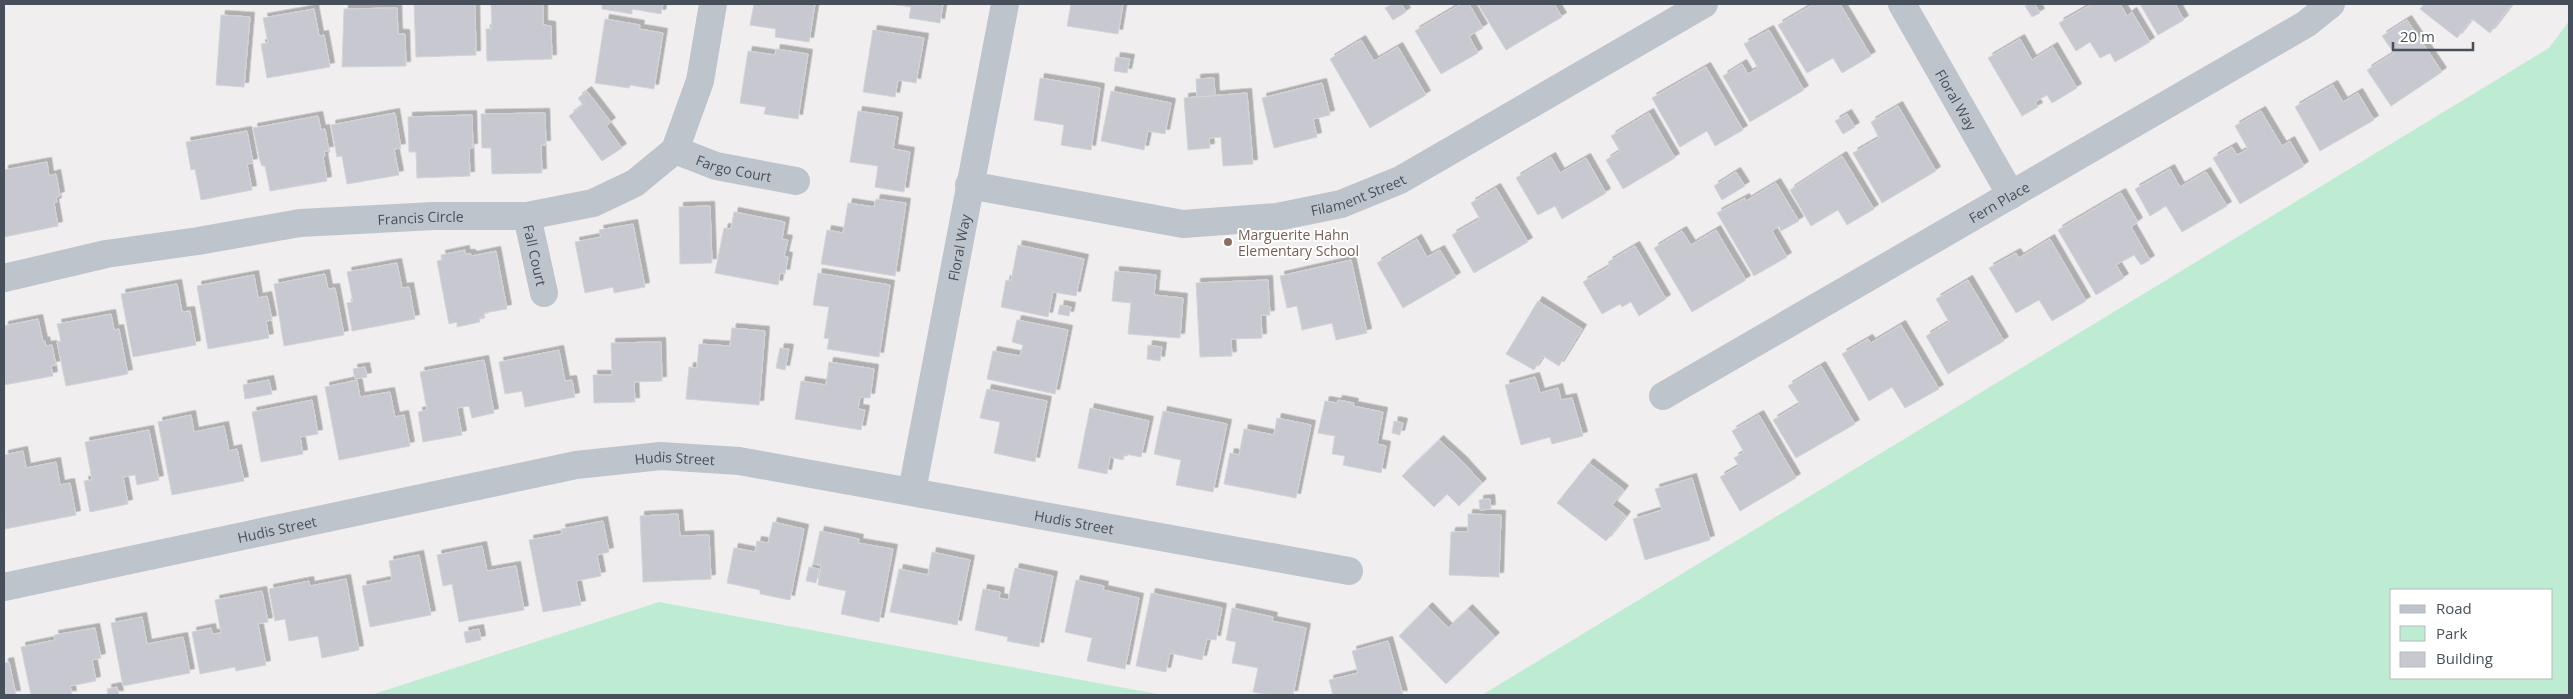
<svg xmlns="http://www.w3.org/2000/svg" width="2573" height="699" font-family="'Open Sans',sans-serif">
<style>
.green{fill:#beecd3;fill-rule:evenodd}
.building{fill:#c8c9d0;stroke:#d2d4d9;filter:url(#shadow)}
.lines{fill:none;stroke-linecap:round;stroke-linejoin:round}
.minor{stroke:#bdc4cc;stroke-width:28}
.education-dot{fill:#8d6e63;stroke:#fff;stroke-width:2}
.labels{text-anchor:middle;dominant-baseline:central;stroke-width:4;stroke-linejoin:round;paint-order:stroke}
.street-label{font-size:14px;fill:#47505a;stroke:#fff}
.education-label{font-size:14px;fill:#785e54;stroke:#fff;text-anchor:start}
</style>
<defs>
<filter id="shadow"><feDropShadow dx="4.5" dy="-4.5" stdDeviation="0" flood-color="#0004"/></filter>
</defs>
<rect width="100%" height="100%" fill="#f0eeee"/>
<path class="green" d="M2569,21v674h-1087l1067,-647zM2392,590h160v88h-160z
M659,602l504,93h-792z"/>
<path class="building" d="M414,4h61l1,51 -60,2z
M491,4h52v21l8,1 1,33 -65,2 -1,-32h6z
M602,4h61l-2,10 -29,-5v5l-30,-5z
M754,4h61l-6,38 -34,-5 1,-8 -26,-4z
M889,4h54l-3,19 -31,-5 2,-11z
M1071,4h52l-5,30 -51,-8z
M1393,4h8l5,8 -13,8 -8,-12z
M1461,4h8l14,24 -14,8 9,17 -37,21 -26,-43z
M1478,4h76l8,13 -56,33z
M1814,4h26l31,52 -29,17 -9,-15 -26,15 -29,-48z
M2029,4h6l5,9 -8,4 -7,-11z
M2092,4h28l7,12 5,-4 18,30 -35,20 -5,-9 -10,5 -10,-16 -14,9 -17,-28z
M2140,4h35l9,16 -26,15z
M2424,4h88l-22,29 -18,-14 -15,19 -37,-29z
M397,8l1,26h7l1,32 -64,1 2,-58z
M314,9l5,27 5,-1 6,32 -63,11 -6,-34 7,-1 -5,-25z
M221,15l29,2 -6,70 -28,-2z
M605,19l35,6 -1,4 24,4 -9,56 -24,-4 -1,3 -34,-5z
M2407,20l35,52 -51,34 -24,-36 27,-17 -12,-17z
M873,30l51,8 -8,45 -18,-3 -3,17 -32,-5z
M1769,30l35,60 -54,32 -27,-46 19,-12 6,10 10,-6 -14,-24z
M2020,39l12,21 21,-13 24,41 -25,15 -5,-8 -12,7 3,5 -16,9 -34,-58z
M1361,40l13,21 24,-14 28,48 -56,33 -40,-69z
M776,49l32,5 -10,65 -34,-5 2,-7 -26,-4 8,-52 27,4z
M1116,57l14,2 -3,14 -13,-2z
M1706,67l37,63 -28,16 -8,-15 -27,16 -28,-49z
M1040,78l60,10 -9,62 -30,-5 3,-20 -30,-5z
M1214,78l1,18 -18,1 -1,-18z
M1322,83l8,32 -17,4 4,18 -43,11 -12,-50z
M2333,85l10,17 15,-9 16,27 -54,31 -25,-44z
M587,91l24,31 -5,4 16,22 -20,13 -33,-45 14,-11 -5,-7z
M1111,91l60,12 -6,31 -17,-3 -4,19 -43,-9z
M1247,93l6,71 -30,2 -2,-29 -12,1 1,10 -22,2 -4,-52z
M1898,106l38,65 -54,32 -29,-50 26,-15 -8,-16z
M858,111l40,6 -5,32 17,3 -6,40 -29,-5 3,-21 -28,-4z
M2261,111l21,35 8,-5 14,25 -64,38 -27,-46 19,-11 5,8 11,-6 -13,-23z
M395,113l6,35 -7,1 5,26 -52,9 -5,-28 -5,1 -6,-32z
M545,113l1,32h-5l1,28 -50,1 -1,-26h-9l-1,-34z
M1649,113l26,45 -52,31 -17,-29 14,-9 -9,-15z
M1847,114l8,13 -12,7 -8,-13z
M472,115l1,33h-4l1,28 -53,2 -1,-26h-7l-1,-35z
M318,116l3,14 4,-1 4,22h-5l1,5 -2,1 4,24 -57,10 -5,-25h-3l-2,-5 -7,-33z
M247,131l6,32 -6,1 5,26 -51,10 -6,-31 -4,1 -5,-28z
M1842,156l32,53 -27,16 -9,-15 -27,16 -21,-36z
M1551,157l9,16 26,-15 20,35 -44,26 -7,-13 -17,9 -22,-37z
M47,162l2,14 7,-2 4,22 -4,1 1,5 -3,1 4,23 -54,11v-67z
M2170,169l10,18 26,-15 21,34 -45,26 -16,-26 -16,10 -15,-27z
M1736,172l9,14 -23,14 -8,-14z
M1776,183l23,38 -18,10 -2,-5 -7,5 15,26 -33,19 -37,-63 28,-15 1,3z
M1496,188l32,54 -54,31 -22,-38 28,-16 -9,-16z
M2121,193l17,29 -7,5 19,33 -9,5 -7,-10 -18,10 8,13 -28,17 -38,-65z
M876,199l30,4 -11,73 -74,-12 6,-34 16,3 5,-30 26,4z
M710,206l2,57 -32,1 -1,-57z
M734,212l51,10 -3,17 6,1 -4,16 4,1 -3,17 -5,-1 -2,12 -63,-12 9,-45 7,1z
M633,224l12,63 -31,6 -1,-6 -28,6 -10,-51 26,-5 -2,-7z
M1716,230l30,50 -54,32 -38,-64 28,-17 9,14z
M1417,239l10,18 13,-7 16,27 -53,31 -26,-45z
M2050,239l36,62 -34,20 -13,-21 -23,13 -27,-45 27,-15 3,5z
M1018,245l66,14 -8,37 -23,-4 -5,25 -47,-10 5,-27 5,1z
M1635,246l31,53 -27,17 -8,-14 -9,5 -2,-3 -18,10 -19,-32 27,-16 -2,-4z
M465,250v4h6l1,2 24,-5 11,58 -23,4v4l-5,1 1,4 -23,5v-5l-8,2 -12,-63 5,-1 -1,-5z
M1351,260l16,73 -31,7 -4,-17 -30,7 -5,-24 -10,2 -7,-32z
M397,263l5,25 7,-1 6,32 -63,12 -5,-28 6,-1 -6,-30z
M1115,271l41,4 -2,20 29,3 -3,40 -52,-4 3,-31 -19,-2z
M818,273l72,12 -11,72 -52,-8 2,-10 -5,-1 5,-31 -16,-2z
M325,274l3,15 7,-1 9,47 -60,11 -10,-62z
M254,275l4,23 9,-2 5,24 -6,1 3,17 -61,11 -11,-63z
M1268,280l2,35h-9l1,23 -31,1 1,17 -32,1 -4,-74z
M1968,280l36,61 -56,33 -22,-38 23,-14 -13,-23z
M177,284l5,28 8,-1 6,34 -63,12 -12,-63z
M1538,301l44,28 -23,37 -16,-10 -9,14 -28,-16z
M1060,305l11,2 -2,9 -11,-2z
M111,314l3,16 5,-1 9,45 -62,12 -9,-44 4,-1 -4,-17z
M38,319l5,23 2,-1 1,5 6,-1 4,20 -5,1 2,10 -49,9v-59z
M1017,320l51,10 -13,64 -68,-15 6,-28 27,5 3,-11 -11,-3z
M1901,325l38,64 -34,19 -13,-21 -23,14 -27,-47 26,-15 3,4z
M732,328l33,3 -6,74 -73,-6 3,-32 8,1 2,-24 31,2z
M661,342l1,39 -28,1 1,20 -41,1 -1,-28h19l-1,-32z
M1148,345l14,2 -2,14 -13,-2z
M780,348l9,1 -4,21 -9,-2z
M559,350l6,31 7,-1 3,17 -50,10 -3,-16 -17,3 -6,-32z
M484,360l10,53 -22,5 -3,-12 -12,2 5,27 -39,7 -5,-30 9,-2 -7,-38z
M829,362l45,7 -4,29 -10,-1 -2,12 7,1 -4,20 -66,-11 6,-38 25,4z
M1821,366l34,58 -59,34 -23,-38 27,-16 -12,-18z
M365,367l2,10 -12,2 -2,-10z
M1535,377l5,16 18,-5 3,12 11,-2 11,38 -31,8 -2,-7 -29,8 -16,-60z
M269,380l3,14 -27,5 -2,-14z
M357,380l3,17 30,-5 5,25 9,-2 6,31 -71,14 -14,-73z
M987,389l60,12 -12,61 -41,-9 6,-31 -20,-4z
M312,400l6,34 -18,3 3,17 -42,8 -9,-50z
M1338,400l16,3 -1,3 30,6 -6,32 9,2 -5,27 -38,-8 2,-9 -13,-2 3,-18 -17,-3 7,-32 12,2z
M1090,408l59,13 -8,36 -16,-3 -2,6 -13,-3 -3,17 -29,-6z
M1163,411l64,13 -14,68 -37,-7 5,-25 -27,-6z
M191,415l3,17 30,-6 5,25 8,-2 7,32 -72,14 -14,-73z
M1759,415l37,63 -56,33 -20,-34 19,-11 -5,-8 10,-6 -12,-21z
M1277,418l34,7 -15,73 -72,-14 6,-31 9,2 5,-26 30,6z
M1394,421l9,2 -3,12 -8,-2z
M149,430l10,50 -22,5 -2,-10 -12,2 5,27 -38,8 -6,-31 8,-1 -7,-38z
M1439,440l23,21 20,22 -23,23 -12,-12 -13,13 -32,-31z
M23,451l3,17 30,-6 4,23 10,-2 6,32 -71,14 -1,-74z
M1589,463l35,27 -12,15 14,11 -20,25 -49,-38z
M1692,478l18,62 -65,20 -12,-41 29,-9 -7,-21z
M1490,499l1,10 -11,1 -1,-10z
M678,514l2,22 29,-1 2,44 -68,3 -3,-66z
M1468,514l33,1 -2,62 -50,-2 2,-43h17z
M603,521l6,31 -12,3 4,21 -25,5 5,24 -38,7 -14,-72 33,-6 -1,-5z
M773,522l31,7 -14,71 -30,-6v-4l-33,-7 7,-35 21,4 2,-11 11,2z
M820,531l39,8 -1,4 35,6 -14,73 -38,-8 5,-23 -28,-6 3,-20 -8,-1z
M482,546l5,25 29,-5 8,44 -65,12 -7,-38 -9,2 -6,-31z
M932,552l38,8 -13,65 -67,-13 9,-43 29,6z
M419,555l12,60 -61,12 -8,-41 30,-6 -3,-19z
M809,567l10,2 -3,14 -10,-2z
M1015,568l38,8 -14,71 -32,-6 1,-4 -33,-7 8,-41 17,3 -1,6 9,2z
M346,579l13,71 -37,8 -4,-22 -29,5 -4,-22 -10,2 -6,-32 40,-8 1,5z
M1076,580l28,6 -1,4 36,8 -14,71 -38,-8 5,-23 -27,-6z
M262,591l6,31 -10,2 8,41 -30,6 -1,-4 -35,7 -8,-42 19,-4 1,6 9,-1 -6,-33z
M1151,593l71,15 -6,32 -9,-1 -5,21 -32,-7 -4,19 -30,-6z
M1428,607l20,21 20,-19 27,28 -49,47 -47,-48z
M1232,608l41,9 -1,4 34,7 -13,67h-23l-17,-3 5,-24 -26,-5 4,-21 -10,-2z
M142,617l5,27 36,-7 7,36 -67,13 -12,-63z
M95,628l6,30 -9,2 4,21 -26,5 2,9h-41l-10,-48 34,-7 -1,-5z
M479,629l2,11 -15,3 -2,-11z
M1388,641l15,54h-70l-4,-15 29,-7 -6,-22z
M9,662l7,33h-12v-32z
M117,687l2,8h-11l-1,-6z"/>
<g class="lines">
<g class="minor">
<path id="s1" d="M1902,4l109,191"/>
<path id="s2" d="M675,150l41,16 80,15"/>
<path id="s3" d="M969,185l214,39 94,-7 64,-13 59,-24 304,-176"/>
<path id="s4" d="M527,216l17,77"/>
<path id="s5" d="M4,278l102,-24 92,-13 102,-18 134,-7h93l66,-13 42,-20 40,-33 25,-69 13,-77"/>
<path id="s6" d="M1663,396l643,-372 25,-20"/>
<path id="s7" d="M912,491l93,-487"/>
<path id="s8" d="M4,587l572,-122 85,-9 78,5 610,110"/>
</g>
</g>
<circle class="education-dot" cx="1228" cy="242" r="5"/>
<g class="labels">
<g class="street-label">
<text stroke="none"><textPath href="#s1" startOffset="110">Floral Way</textPath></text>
<text stroke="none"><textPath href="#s2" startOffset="62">Fargo Court</textPath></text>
<text stroke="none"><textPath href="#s3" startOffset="396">Filament Street</textPath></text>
<text stroke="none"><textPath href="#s6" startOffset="388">Fern Place</textPath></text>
<text stroke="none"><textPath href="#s5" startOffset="422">Francis Circle</textPath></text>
<text stroke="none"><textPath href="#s7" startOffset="248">Floral Way</textPath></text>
<text stroke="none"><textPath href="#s4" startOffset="40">Fall Court</textPath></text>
<text stroke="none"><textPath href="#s8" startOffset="684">Hudis Street</textPath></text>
<text stroke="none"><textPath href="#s8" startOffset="1089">Hudis Street</textPath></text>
<text stroke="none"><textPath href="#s8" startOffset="279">Hudis Street</textPath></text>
</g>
<g class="education-label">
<text x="1238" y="234">Marguerite Hahn<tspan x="1238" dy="16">Elementary School</tspan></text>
</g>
</g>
<rect width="2573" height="699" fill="none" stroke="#47505a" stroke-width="10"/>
<rect x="2390" y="589" width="162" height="90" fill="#ffffff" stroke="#b5b9bd"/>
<rect x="2400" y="605" width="25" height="8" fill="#bdc4cc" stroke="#b5b9bd"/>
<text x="2436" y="614" font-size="15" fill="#47505a">Road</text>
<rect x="2400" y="626" width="25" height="15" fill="#beecd3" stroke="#b5b9bd"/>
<text x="2436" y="639" font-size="15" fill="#47505a">Park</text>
<rect x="2400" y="652" width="25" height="15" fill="#c8c9d0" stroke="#b5b9bd"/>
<text x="2436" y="664" font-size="15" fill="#47505a">Building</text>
<path d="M2393 42v8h80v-8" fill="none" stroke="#47505a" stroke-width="2.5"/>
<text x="2400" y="42" font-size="15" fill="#47505a" stroke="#ffffff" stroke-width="4" paint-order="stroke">20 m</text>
</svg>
